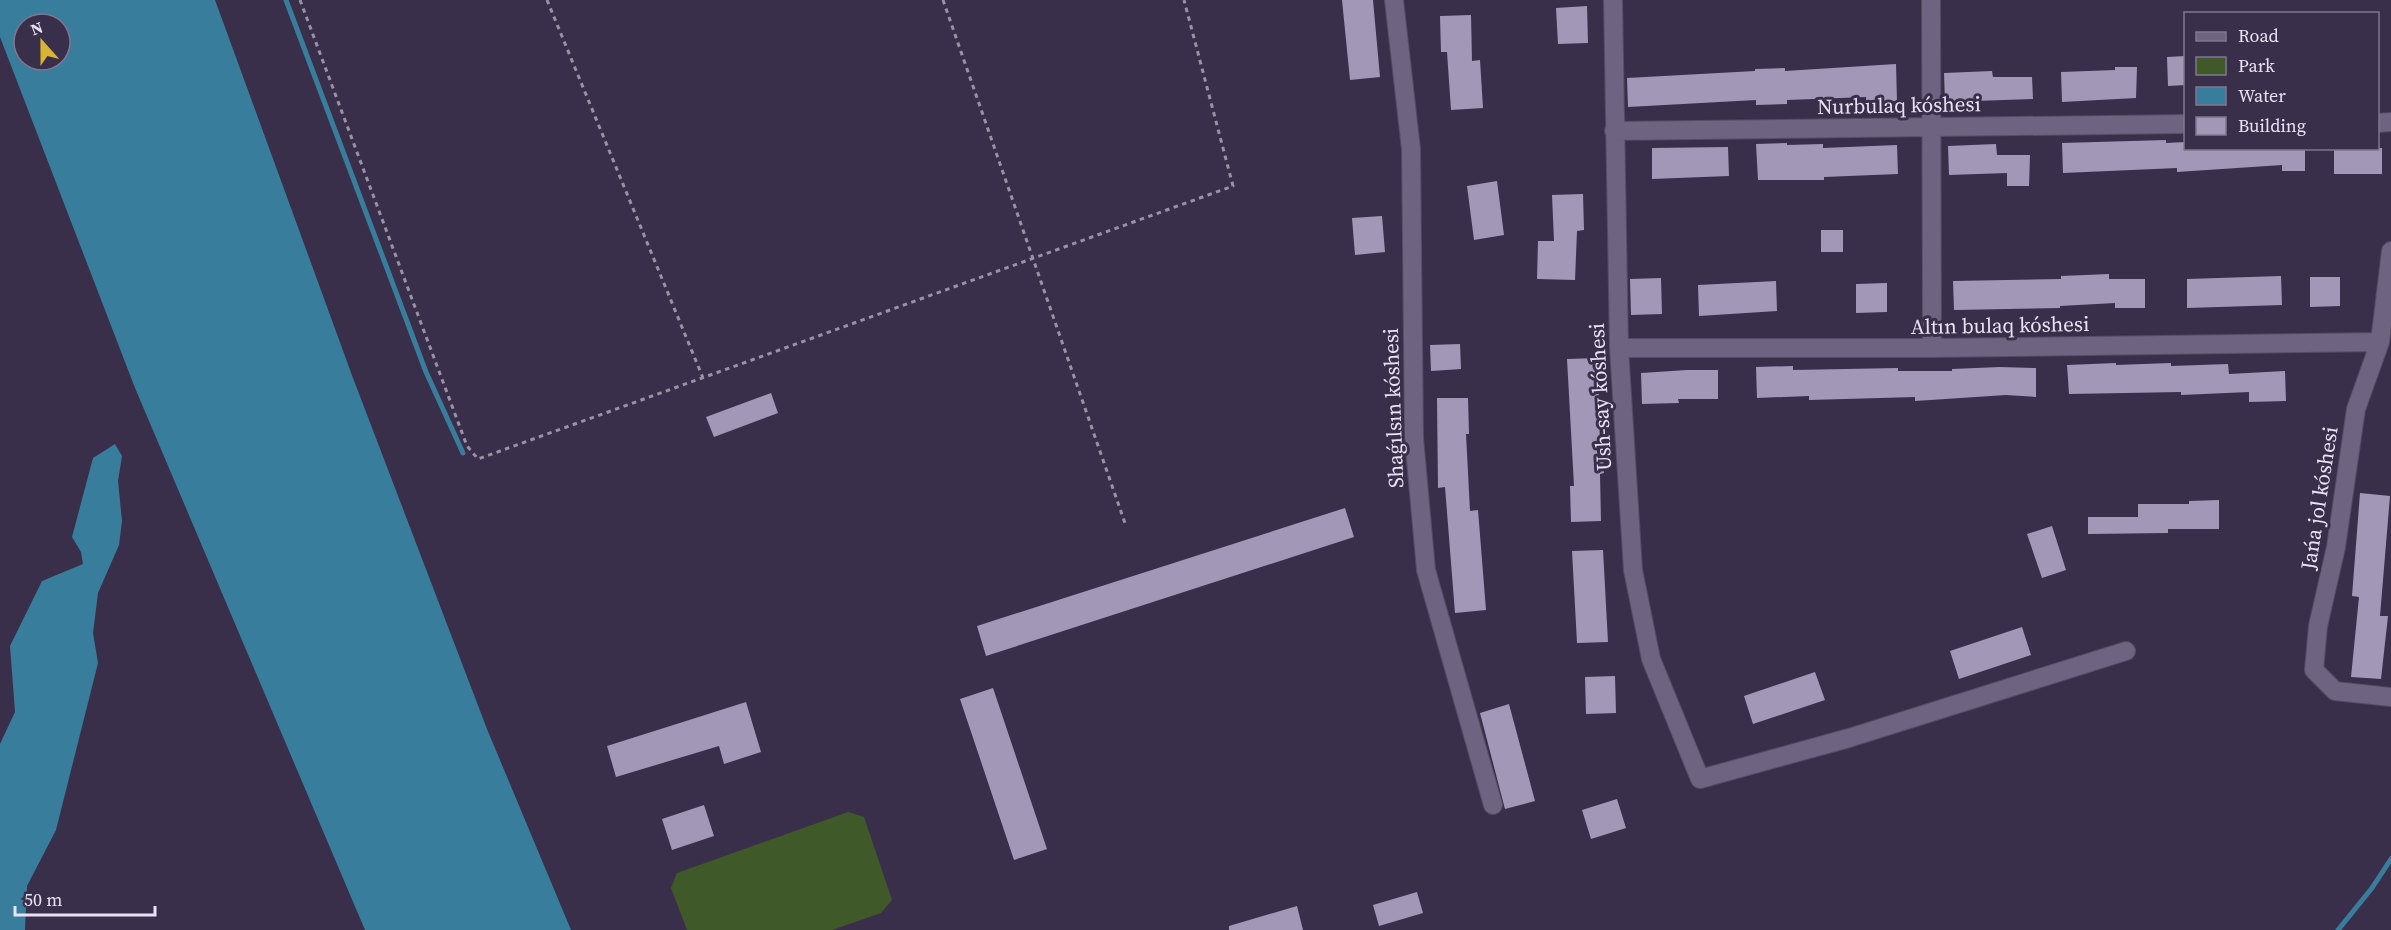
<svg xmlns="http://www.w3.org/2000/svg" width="2391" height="930" font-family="'Source Serif 4',serif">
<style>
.green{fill:#405928}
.water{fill:#387d9c;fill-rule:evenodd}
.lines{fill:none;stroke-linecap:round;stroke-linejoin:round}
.stream{stroke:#387d9c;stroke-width:5}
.building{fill:#a397b7}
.minor-casing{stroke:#554c62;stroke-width:20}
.path{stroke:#9991a6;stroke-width:3;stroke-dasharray:4.5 4.5;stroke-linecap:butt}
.minor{stroke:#6e6380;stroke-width:18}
.labels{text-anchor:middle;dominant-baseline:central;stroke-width:6;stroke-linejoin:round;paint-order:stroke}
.street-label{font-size:21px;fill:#e8e2f3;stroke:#3a2f4a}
</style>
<rect width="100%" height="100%" fill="#3a2f4a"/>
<path class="green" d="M848,812l16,5 28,83 -11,13 -49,17h-145l-16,-42 6,-15z"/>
<path class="water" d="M0,0h215l138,378 134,351 84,201h-206l-230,-542 -135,-351zM24,24h36v36h-36z
M115,444l7,12 -4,25 4,40 -3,24 -21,48 -5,40 5,30 -42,167 -29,56 -2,44h-25v-186l15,-32 -5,-66 32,-65 41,-17 -2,-12 -9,-15 21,-79z"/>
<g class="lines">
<path class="stream" d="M286,0l140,372 37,81
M2338,930l34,-42 19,-29"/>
</g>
<path class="building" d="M1342,0h31l7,77 -30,3z
M1587,6l1,37 -30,1 -2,-36z
M1471,15l1,46 8,-1 3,48 -32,2 -4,-58h-6l-1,-36z
M2186,56v29l-18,1 -1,-29z
M1896,64l1,37 -31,1v-5l-79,3v4l-31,1v-5l-128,7 -1,-29 128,-7v-2l30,-1v3z
M2115,67h22l-1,31 -74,4 -1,-30 54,-2z
M1992,71l1,6h39l1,22 -88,3 -1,-29z
M2166,140v3l20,-1v6h119v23h-23v-6l-105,7v-4l-114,5 -1,-30z
M1787,143v2l36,-1v4l74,-3 1,29 -74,3v3h-66l-2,-36z
M1996,144l1,11h33l-1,31h-22v-13l-58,2 -1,-29z
M1728,147l1,29 -77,3v-31z
M2334,148h48v26h-48z
M1497,181l7,54 -30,5 -7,-54z
M1583,194l1,36 -7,1 -2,49 -38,-1 1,-38h16l-2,-46z
M1382,216l3,36 -30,3 -3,-37z
M1821,230h22v22h-22z
M2109,274v5h36v29h-30v-5l-55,3v2l-106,2 -1,-29 108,-2v-3z
M2281,276l1,29 -95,3v-29z
M2310,277h30v29l-30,1z
M1661,278l1,36 -31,1 -1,-36z
M1776,281l1,30 -78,5 -1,-31z
M1887,283v29l-31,1v-29z
M1460,344l1,25 -30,2 -1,-26z
M1598,358l2,91h3l1,24 -4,1 1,47 -30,1 -1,-36h4l-7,-127z
M2116,363v2l55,-2v3l57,-2 1,10 56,-3 1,30 -37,1v-10l-68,3v-3l-112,2 -2,-29z
M1793,366v4l105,-2v3h54v-2l48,-2 36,1v29l-30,-2 -91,6v-4l-106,3v-4l-52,2 -1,-31z
M1687,370h31v29h-40l1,4 -37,1 -1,-31z
M771,393l7,20 -64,24 -8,-20z
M1437,398h31l1,36h-3l4,77 8,-1 8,100 -31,3 -10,-126 -7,1z
M2360,493l30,3 -10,120h8l-7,63 -30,-2 8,-80 -7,-1z
M2219,500v29h-51v4l-80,1v-17h50v-13h51v-3z
M1345,508l9,29 -368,119 -9,-30z
M2052,526l14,44 -24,8 -15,-44z
M1603,550l5,92 -31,1 -5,-92z
M2022,627l9,28 -72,24 -9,-28z
M1815,672l10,28 -72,24 -9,-28z
M1615,676l1,37 -30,1 -1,-37z
M993,688l54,161 -33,11 -54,-161z
M746,702l15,50 -37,12 -5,-18 -103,31 -9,-31z
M1509,704l26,97 -30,8 -25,-96z
M1617,799l9,29 -35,11 -9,-29z
M704,805l10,31 -42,14 -10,-31z
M1417,892l6,21 -44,13 -6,-21z
M1297,906l6,24h-74v-4z"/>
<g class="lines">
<g class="minor-casing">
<path id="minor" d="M1394,0l17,149 3,289 12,132 67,235
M1613,0l6,348 14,222 18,89 49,120 149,-41 277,-87
M1931,0l1,348
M2378,123l13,-1
M1614,131l572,-7
M2391,251l-11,91 -24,67 -20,138 -18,79 -4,44 21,21 56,6
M1619,348h313l448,-6"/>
</g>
<path class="path" d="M300,0l167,446 11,13 755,-273 -49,-186
M547,0l156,378
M943,0l183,526"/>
<use href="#minor" class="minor"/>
</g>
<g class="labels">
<g class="street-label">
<text transform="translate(1899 105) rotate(-1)">Nurbulaq kóshesi</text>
<text transform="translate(2000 325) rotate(-1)">Altın bulaq kóshesi</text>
<text transform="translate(1600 397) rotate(-93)">Ush-say kóshesi</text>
<text transform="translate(1393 408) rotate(-92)">Shaǵılsın kóshesi</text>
<text transform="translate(2319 498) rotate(-81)">Jańa jol kóshesi</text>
</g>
</g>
<rect x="2184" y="12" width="195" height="138" fill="#3a2f4a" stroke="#80778e" stroke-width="1.5"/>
<rect x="2196" y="32" width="30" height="9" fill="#6e6380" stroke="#80778e" stroke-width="1.5"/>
<text x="2238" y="42" font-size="18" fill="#e8e2f3">Road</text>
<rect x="2196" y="57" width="30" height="18" fill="#405928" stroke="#80778e" stroke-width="1.5"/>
<text x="2238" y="72" font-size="18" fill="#e8e2f3">Park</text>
<rect x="2196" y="87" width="30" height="18" fill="#387d9c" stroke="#80778e" stroke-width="1.5"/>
<text x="2238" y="102" font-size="18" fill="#e8e2f3">Water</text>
<rect x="2196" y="117" width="30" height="18" fill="#a397b7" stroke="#80778e" stroke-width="1.5"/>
<text x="2238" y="132" font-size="18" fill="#e8e2f3">Building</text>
<g transform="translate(42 42) rotate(339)"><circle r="28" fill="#3a2f4a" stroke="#80778e" stroke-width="1.5"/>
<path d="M0-4.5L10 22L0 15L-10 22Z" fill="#d9b434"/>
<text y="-9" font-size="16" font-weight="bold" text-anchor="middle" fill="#e8e2f3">N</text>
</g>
<path d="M15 906v9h140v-9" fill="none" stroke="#e8e2f3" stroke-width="3"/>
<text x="24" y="906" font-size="18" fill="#e8e2f3" stroke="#3a2f4a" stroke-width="4.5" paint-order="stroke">50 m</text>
</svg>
